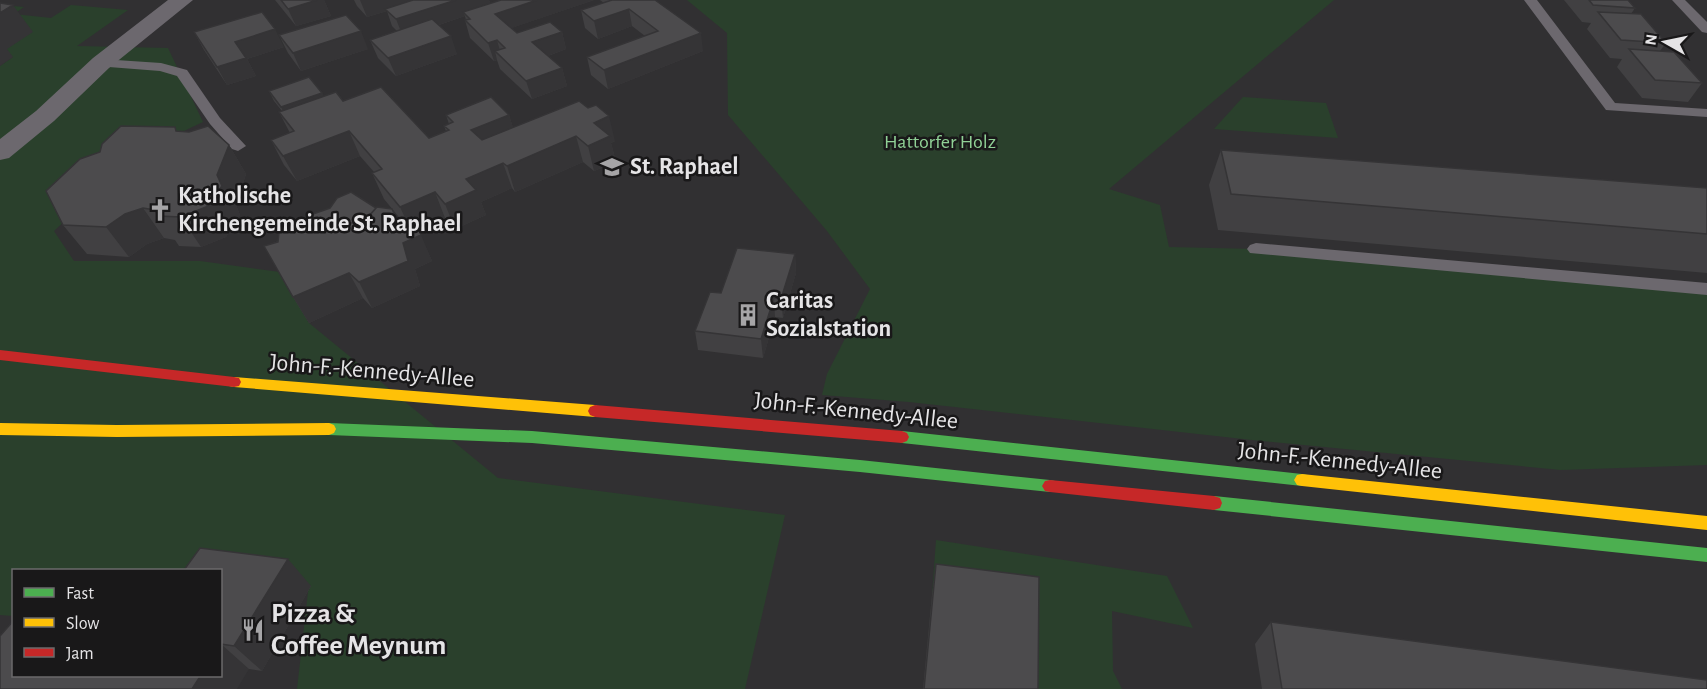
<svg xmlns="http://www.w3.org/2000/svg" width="1707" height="689" font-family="'Alegreya Sans',sans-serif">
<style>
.green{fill:#2a402c}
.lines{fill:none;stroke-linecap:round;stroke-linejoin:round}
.lane{fill:#6c686e;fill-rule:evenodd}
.street{fill:#6c686e;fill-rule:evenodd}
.fast{fill:#4caf50;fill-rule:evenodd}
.slow{fill:#ffc107;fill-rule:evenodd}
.jam{fill:#c62828;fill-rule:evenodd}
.wall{fill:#414042}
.shaded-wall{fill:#353436}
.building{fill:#4c4b4d;stroke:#353436;stroke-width:1.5}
.labels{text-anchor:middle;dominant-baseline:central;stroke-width:5;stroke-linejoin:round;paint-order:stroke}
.far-park-label{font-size:20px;fill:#90d196;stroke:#191819}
.poi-label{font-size:24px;font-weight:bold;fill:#e5e4e6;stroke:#191819;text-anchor:start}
.street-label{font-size:24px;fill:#e5e4e6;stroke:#191819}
.near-poi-label{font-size:28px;font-weight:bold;fill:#e5e4e6;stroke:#191819;text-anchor:start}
</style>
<rect width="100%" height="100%" fill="#313032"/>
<path class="green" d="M687,0h647l-225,189 51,16 9,42 87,2 451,40v176l-146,5 -309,-30 -343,-38 -87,-7 5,-21 43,-85 -43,-58 -99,-116 -1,-82z
M0,5l24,2 -10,7 37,4 20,-13 57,5 -51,36 91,2 35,74 -66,31 -83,78 20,30h126l80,11 29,51 189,155 287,37 -40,174h-448l11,-97 -88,-22h-206l-1,46 -13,-1v-549l13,-9 -13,-1z
M1243,97l83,6 12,35 -124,-9z
M936,540l231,36 26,52 -81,-17 1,60 9,18h-93l-97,-94z"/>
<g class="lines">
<path class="lane" d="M1524,0h13l78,103 92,6v8l-101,-7z
M1672,0h13l22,22v11l-5,-1z
M101,59l60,4 26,7 33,48 26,28 -8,5 -6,-2 -22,-25 -33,-48 -17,-5 -64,-5 -2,-3z
M1256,243l451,40v12l-457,-42 -3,-4 3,-4z"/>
<path class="street" d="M168,0h25l-84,68 -55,53 -45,37 -9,2v-21l36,-28 57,-53z"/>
<path class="fast" d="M329,423l203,8 328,29 190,20 5,1 3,5 -3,5 -5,1 -190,-20 -328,-29 -203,-8 -5,-2 -2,-4 2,-4z
M902,431l400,43 5,1 3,5 -3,5 -5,1 -400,-43 -5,-2 -2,-4 2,-4z
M1214,496l493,52v14l-493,-52 -6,-2 -2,-5 2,-5z"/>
<path class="slow" d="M234,377l361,28 5,2 2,4 -2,4 -5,2 -361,-30 -5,-1 -2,-4 2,-4z
M0,423l117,2 212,-2 5,2 2,4 -2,4 -5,2 -212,2 -117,-2z
M1302,474l405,42v14l-405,-44 -5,-1 -3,-5 3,-5z"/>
<path class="jam" d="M0,350l234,27 5,1 2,4 -2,4 -5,1 -234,-27z
M595,405l307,26 5,2 2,4 -2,4 -5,2 -307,-26 -5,-2 -2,-4 2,-4z
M1050,480l164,16 6,2 2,5 -2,5 -6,2 -164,-18 -5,-1 -3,-5 3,-5z"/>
</g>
<path class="wall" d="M275,0h49l7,16 -35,10z
M354,0h135l1,3 104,-3 -83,28 6,5 45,-1 4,17 -18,7 14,12 5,18 -35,13 -32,-30 -3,-9 -3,1 -24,-23 -5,-18h1l-1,-4 -26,9 18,29 -61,22 -18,-18 -8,-18 27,-9 -5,-5 -5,-15 -20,6 -10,-11z
M600,0h55l48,51 -95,38 -17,-14 -4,-18 58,-21 -13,-10 -34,13 -13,-11 -4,-18 23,-7z
M1564,0h64l7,8 -4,6 35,29 -6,8 42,32 -14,19 -46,-4 -25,-31 5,-8 -12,-1 -23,-29 4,-6 -9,-1z
M194,32l90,15 -37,12 9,17 -29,9 -23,-35z
M279,35l89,14 -67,22 -13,-18z
M269,91l53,2 1,4 20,4 86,37 17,-7 -2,-5 5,-2 -3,-9h63l4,13 102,13 -4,2 5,19 -22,9 -11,-9 -68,30 -3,-4 -31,14 5,13 -31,14 -10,-11 -27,12 14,31 -17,8 5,17 -48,22 -9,-10 -54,25 -16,-26 -29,-51 112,-38 16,1 7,13h4l-19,-23 -12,-26 2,-1 -14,-16 -63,25 -13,-16 -13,-25 19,-7 -11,-21 3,-1 -8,-10z
M178,131l51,14 17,29 -10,31 4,10 -14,22 -25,10 -22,-1 -4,-6 -11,-2 -17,6 -18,13 -42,-3 -24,-29z
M1221,150l486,38v85l-489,-43 -9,-45z
M795,254l1,19 -13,45 -8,-1 -12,41 -65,-8 -3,-19 26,-38z
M936,564l102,125h-115l9,-94z
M220,570l91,16 -49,85 -13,-2 -29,6z
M1271,622l436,67h-445l-7,-45z"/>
<path class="shaded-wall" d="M317,0h7l7,16 -35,10 -8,-17z
M360,0h63l-38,9 2,2 -20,6z
M456,0h33l3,8 -29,4 2,4 -62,21 -7,-18z
M537,0h57l-94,32 -5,-18z
M13,5l20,27 -26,17 6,8 -13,9v-53z
M629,9l3,17 -34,13 -4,-18z
M275,29l9,18 -37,12 9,17 -29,9 -10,-18 18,-25z
M361,31l7,18 -67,22 -8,-18z
M562,32l4,17 -29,11 -5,-18z
M701,33l2,18 -95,38 -4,-19z
M451,36l6,18 -61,22 -8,-18z
M497,40l5,18 -7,-7 2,9 -3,1 -6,-18z
M562,68l5,18 -35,13 -6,-18z
M322,93l5,10 -41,14 -5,-10z
M509,115l8,25 -37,15 -9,-25z
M609,116l6,25 -4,2 5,19 -22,9 -6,-25 6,-23z
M349,131l11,25 -63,25 -14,-25z
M576,136l7,26 -68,30 -8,-26z
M229,145l17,29 -10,31 4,10 -14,22 -25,10 -20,-30 36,-42z
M503,163l9,25 -31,14 5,13 -31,14 -10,-25 21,-25z
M435,192l10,26 -33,15 -12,-26z
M143,208l21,30 -17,6 -18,13 -23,-30 19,-13z
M392,209l12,26h17l11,26 -17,8 5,17 -48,22 -13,-26 39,-59z
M360,219l5,11 -19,-2z
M795,254l1,19 -13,45 -2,-19z
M349,273l14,25 -54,25 -16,-26z
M774,298l1,19 -12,41 -2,-19z
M288,559l23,27 -49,85 -28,-25z
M221,644l28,25 -12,20h-45l9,-14h19z"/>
<path class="building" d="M281,0h36l-29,9z
M413,0h43l-60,19 -11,-10z
M501,0h36l-42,14 22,19 33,-11 12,10 -30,10 30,26 -36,13 -31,-30 10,-3 -8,-8 -9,3 -23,-23 5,-1 -7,-7z
M612,0h43l46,33 -97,37 -17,-13 71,-26 -29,-22 -35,12 -13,-11z
M1589,0h39l7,8 -42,-3z
M0,3l13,2 -13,8z
M262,12l13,17 -40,13 11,16 -29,9 -23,-35z
M1598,12l43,2 25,29 -45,-3z
M346,15l15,16 -68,22 -14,-18z
M432,19l19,17 -63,22 -18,-18z
M1629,49l45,3 28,31 -47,-3z
M309,77l13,16 -41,14 -12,-16z
M381,87l48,51 20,-8 -5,-4 9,-4 -7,-7 45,-18 18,18 -38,15 11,10 97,-39 9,7 8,-3 13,11 -15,7 16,13 -22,10 -12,-10 -69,30 -4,-3 -37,16 10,11 -31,14 -10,-12 -35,15 -28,-34 10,-4 -33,-38 -66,25 -12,-16 23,-9 -15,-19 57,-20 7,9z
M121,126l54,1 1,4 13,1 19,-6 21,19 -12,30 5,11 -16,21 -25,10 -23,-1 -3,-6 -12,-2 -18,6 -19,13 -43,-2 -17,-34 34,-32 20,-7 2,-8z
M1221,150l486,38v46l-476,-40z
M351,192l25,16 -11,12 -5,-1 -7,4 -40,-3v-6l17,-6 7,-10z
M377,207l15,2 6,14 16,-2 7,14 -18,8 5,18 -49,21 -10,-9 -56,24 -29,-51 14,-4 1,-10 36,-13 47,5z
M737,248l58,6 -14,45 -7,-1 -13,41 -66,-8 15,-39 11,1z
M200,548l88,11 -54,87 -13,-2 -1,1v-75h-36z
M936,564l103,13 -1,112h-114z
M14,620v55h187l-9,14h-192v-53z
M1271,622l436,58v9h-425z"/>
<defs>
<g id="school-bare" transform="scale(1.8)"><path d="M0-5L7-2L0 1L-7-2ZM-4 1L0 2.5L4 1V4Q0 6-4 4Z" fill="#a6a5a7" stroke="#191819" stroke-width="2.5" paint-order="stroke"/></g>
<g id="church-bare" transform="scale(1.8)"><path d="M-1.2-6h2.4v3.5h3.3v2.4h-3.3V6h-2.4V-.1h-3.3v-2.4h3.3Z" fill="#a6a5a7" stroke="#191819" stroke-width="2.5" paint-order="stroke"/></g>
<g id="building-bare" transform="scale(1.8)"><path d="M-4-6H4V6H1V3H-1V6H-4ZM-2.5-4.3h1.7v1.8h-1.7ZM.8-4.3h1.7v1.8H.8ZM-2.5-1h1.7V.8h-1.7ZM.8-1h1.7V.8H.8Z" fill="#a6a5a7" stroke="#191819" stroke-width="2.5" paint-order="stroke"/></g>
<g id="restaurant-bare" transform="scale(1.8)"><path d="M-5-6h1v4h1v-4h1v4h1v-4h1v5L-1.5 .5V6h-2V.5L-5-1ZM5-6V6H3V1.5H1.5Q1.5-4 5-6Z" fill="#a6a5a7" stroke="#191819" stroke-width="2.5" paint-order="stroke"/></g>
</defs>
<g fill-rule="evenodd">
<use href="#school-bare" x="612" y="167"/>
<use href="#church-bare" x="160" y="210"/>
<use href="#building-bare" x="748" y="315"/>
<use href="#restaurant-bare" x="253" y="630"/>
</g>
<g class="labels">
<g class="far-park-label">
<text x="940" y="142">Hattorfer Holz</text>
</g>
<g class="poi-label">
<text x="630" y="167">St. Raphael</text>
<text x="178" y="196">Katholische<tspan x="178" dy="28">Kirchengemeinde St. Raphael</tspan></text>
<text x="766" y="301">Caritas<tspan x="766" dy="28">Sozialstation</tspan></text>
</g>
<g class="street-label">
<text transform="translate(372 371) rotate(5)">John-F.-Kennedy-Allee</text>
<text transform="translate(856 411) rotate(6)">John-F.-Kennedy-Allee</text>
<text transform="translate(1340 461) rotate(6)">John-F.-Kennedy-Allee</text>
</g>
<g class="near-poi-label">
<text x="271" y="614">Pizza &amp;<tspan x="271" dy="32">Coffee Meynum</tspan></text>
</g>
</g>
<rect x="12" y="569" width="210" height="108" fill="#191819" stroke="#6b6a6b" stroke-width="1.5"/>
<rect x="24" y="588" width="30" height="9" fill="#4caf50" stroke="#6b6a6b" stroke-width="1.5"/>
<text x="66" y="599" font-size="18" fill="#e5e4e6">Fast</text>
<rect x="24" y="618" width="30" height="9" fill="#ffc107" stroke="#6b6a6b" stroke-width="1.5"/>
<text x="66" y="629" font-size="18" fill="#e5e4e6">Slow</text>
<rect x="24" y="648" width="30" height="9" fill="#c62828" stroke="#6b6a6b" stroke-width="1.5"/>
<text x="66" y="659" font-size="18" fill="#e5e4e6">Jam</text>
<g transform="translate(1665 42) rotate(279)" stroke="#191819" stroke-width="4.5" paint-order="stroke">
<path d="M0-4.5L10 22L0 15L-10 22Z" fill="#e5e4e6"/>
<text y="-9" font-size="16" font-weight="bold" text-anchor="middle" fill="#e5e4e6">N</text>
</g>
</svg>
